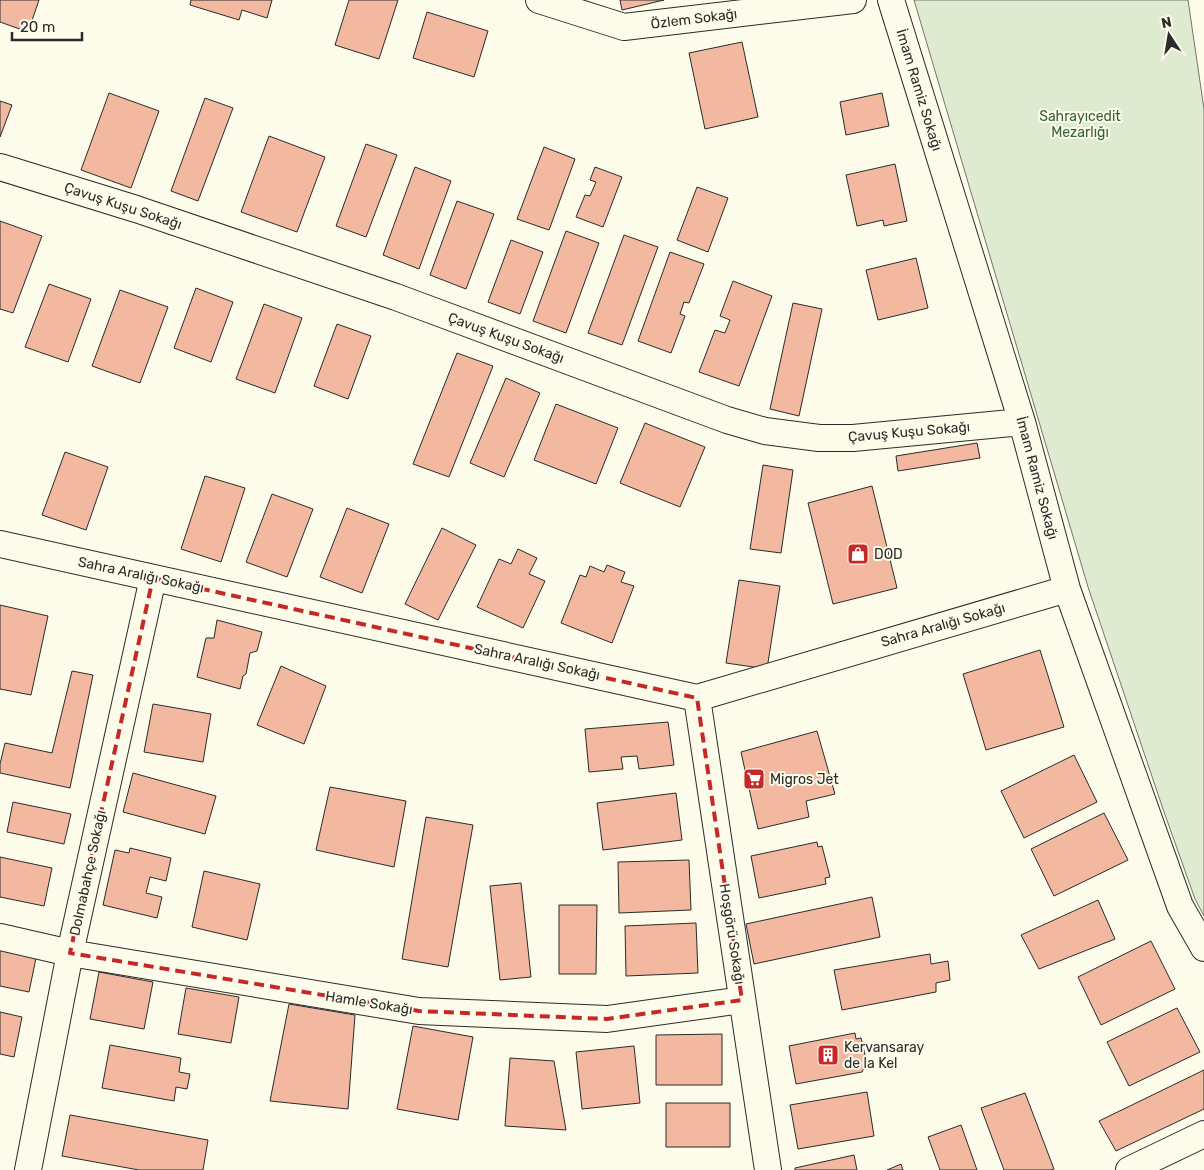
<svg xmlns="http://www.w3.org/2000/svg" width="1204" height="1170" font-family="Rubik,sans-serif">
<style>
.green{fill:#deebd1;stroke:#74746e}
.building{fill:#f2b8a0;stroke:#2b2b2b}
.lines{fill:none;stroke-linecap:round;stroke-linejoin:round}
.minor-casing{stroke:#2b2b2b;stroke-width:28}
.minor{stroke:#fdfbea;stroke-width:26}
.marked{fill:none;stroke:#c62828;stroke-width:4;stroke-dasharray:10 6;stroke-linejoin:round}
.labels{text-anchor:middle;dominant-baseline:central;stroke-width:4;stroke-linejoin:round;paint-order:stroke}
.street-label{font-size:14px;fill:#2b2b2b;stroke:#fdfbea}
.park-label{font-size:14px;fill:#34623c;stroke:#fdfbea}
.poi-label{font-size:14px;fill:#2b2b2b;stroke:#fdfbea;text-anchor:start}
</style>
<rect width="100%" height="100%" fill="#fdfbea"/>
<path class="green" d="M914,0h274l16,109v807l-9,-17 -32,-90 -75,-222z"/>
<path class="building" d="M0,0h39l-11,32 -28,-10z
M191,0h81l-5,18 -25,-8 -3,10 -49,-15z
M349,0h49l-19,59 -44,-14z
M620,0h44l-42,10z
M427,12l61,19 -14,46 -61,-19z
M742,42l16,75 -53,12 -16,-76z
M109,93l50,18 -28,77 -50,-18z
M882,93l7,33 -43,9 -6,-33z
M205,98l28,10 -35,93 -27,-10z
M0,101l12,4 -12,32z
M269,136l56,21 -28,75 -56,-20z
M366,144l31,11 -31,82 -30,-11z
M544,147l31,12 -26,71 -32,-11z
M895,164l12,57 -23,5 -1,-6 -26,6 -11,-51z
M415,167l36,14 -32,88 -36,-14z
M595,167l27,10 -19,50 -27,-10 9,-22 5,1 6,-14 -6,-2z
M697,187l31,11 -20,54 -31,-12z
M457,201l37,13 -28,75 -36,-14z
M0,221l42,15 -29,77 -13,-4z
M566,231l33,12 -33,90 -33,-12z
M624,235l34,12 -36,98 -34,-12z
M511,240l32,12 -23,62 -32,-12z
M670,252l34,12 -15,39 -5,-1 -4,12 5,2 -14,37 -33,-12z
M916,258l12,50 -50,12 -12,-50z
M733,281l39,15 -33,90 -40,-14 16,-42 10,3 5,-13 -10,-4z
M49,284l42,15 -23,63 -43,-15z
M196,288l37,14 -22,60 -37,-14z
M120,290l48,17 -28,76 -48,-17z
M793,303l29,6 -23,107 -29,-7z
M264,304l38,14 -27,75 -39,-14z
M337,324l34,12 -23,63 -34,-13z
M457,353l36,13 -44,111 -36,-13z
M506,378l34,15 -36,84 -34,-14z
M556,404l62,24 -22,56 -62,-24z
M645,423l60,24 -25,60 -60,-24z
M977,443l3,15 -82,13 -2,-15z
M65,452l43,15 -22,63 -44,-15z
M763,465l30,5 -12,83 -31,-4z
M205,476l40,12 -24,74 -40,-13z
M872,486l25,102 -64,16 -25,-101z
M272,494l41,15 -26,68 -41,-15z
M347,508l42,16 -27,69 -42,-16z
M442,528l34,17 -38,75 -33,-16z
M518,549l19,9 -8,16 16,7 -22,47 -46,-21 22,-48 12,5z
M607,565l18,7 -4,10 13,4 -22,57 -51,-20 19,-48 6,2 4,-11 14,6z
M739,580l41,6 -13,83 -41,-6z
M0,605l48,11 -17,79 -31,-6z
M217,620l45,12 -5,19 -7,2 -4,21 -3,2 -3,13 -43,-12 9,-39h8z
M1040,650l24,77 -78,23 -23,-76z
M281,666l45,20 -22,58 -47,-19z
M72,671l21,4 -23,113 -70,-15v-9l5,-21 47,10z
M153,704l58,10 -8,48 -59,-10z
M668,722l6,43 -35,4 -2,-13 -16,1 2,12 -34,3 -4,-43z
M817,731l18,63 -29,7 3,16 -51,12 -17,-77z
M1074,755l23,47 -73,36 -23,-47z
M133,773l83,23 -11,38 -82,-22z
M330,787l76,14 -12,66 -78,-17z
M676,793l6,47 -79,10 -6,-47z
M13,802l58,12 -7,30 -57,-12z
M1104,813l24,47 -74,36 -23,-47z
M426,817l47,8 -25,142 -46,-8z
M817,842l1,5 4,-1 8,31 -5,1 1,6 -67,14 -8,-42z
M130,848l41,10 -5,23 -16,-4 -4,16 16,4 -5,21 -54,-13 12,-55 14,3z
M0,857l52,11 -8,38 -44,-9z
M689,860l2,50 -72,3 -1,-51z
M204,871l56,13 -13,56 -55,-13z
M521,883l10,94 -31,3 -10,-94z
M872,897l8,40 -126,27 -8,-40z
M1098,900l17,39 -76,30 -18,-34z
M559,905h38l-1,69h-37z
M696,923l2,50 -72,3 -1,-50z
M1151,941l24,48 -74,36 -23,-48z
M0,950l36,8 -7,34 -29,-6z
M930,954l1,10 17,-3 2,19 -14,3v9l-94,18 -8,-40z
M99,972l54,10 -9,47 -54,-10z
M186,988l53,9 -8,46 -53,-9z
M289,1004l66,11 -7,94 -78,-8z
M1177,1008l23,44 -71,34 -22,-44z
M0,1012l22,5 -8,40 -14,-3z
M413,1026l60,11 -15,83 -61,-11z
M855,1033l1,6 5,-1 6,25 -5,9 -66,12 -7,-38z
M722,1034v51h-66v-50z
M110,1045l71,13 -2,14 11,2 -3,15 -11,-2 -2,14 -72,-13z
M634,1046l6,57 -58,6 -6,-57z
M510,1058l44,3 12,69 -61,-4z
M1204,1070v39l-88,42 -17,-30z
M867,1092l7,44 -76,13 -8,-44z
M1025,1093l29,76 -3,1h-47l-23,-62z
M666,1103h64v44h-64z
M70,1115l138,25 -5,30h-64l-77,-14z
M961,1125l16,45h-37l-12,-33z
M854,1155l3,15h-62v-2z
M901,1164l2,6h-16z"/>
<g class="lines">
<g class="minor-casing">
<path id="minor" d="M539,0l85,27 229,-27
M891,0l131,422 45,167 113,317 24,42
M0,167l136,42 260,88 331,123 38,11 54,7h34l169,-16
M0,544l697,154 370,-109
M697,698l71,472
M0,937l70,16 349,58 188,8 135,-19
M28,1170l42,-217 83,-375
M1129,1170l75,-36"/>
</g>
<use href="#minor" class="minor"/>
</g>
<path class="marked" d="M153,578l544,120 45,302 -135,19 -188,-8 -349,-58z"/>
<defs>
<g id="shop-square" transform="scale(1.125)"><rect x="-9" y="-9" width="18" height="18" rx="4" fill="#c62828" stroke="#fdfbea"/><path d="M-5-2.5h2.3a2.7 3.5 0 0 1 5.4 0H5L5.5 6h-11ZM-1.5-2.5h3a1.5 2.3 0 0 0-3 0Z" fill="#fff"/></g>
<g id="supermarket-square" transform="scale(1.125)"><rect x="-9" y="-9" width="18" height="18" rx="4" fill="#c62828" stroke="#fdfbea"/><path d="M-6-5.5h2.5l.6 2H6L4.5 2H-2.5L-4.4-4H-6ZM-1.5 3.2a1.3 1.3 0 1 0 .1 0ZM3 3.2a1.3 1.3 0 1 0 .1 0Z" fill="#fff"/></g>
<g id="building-square" transform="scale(1.125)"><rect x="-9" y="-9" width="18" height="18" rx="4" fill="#c62828" stroke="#fdfbea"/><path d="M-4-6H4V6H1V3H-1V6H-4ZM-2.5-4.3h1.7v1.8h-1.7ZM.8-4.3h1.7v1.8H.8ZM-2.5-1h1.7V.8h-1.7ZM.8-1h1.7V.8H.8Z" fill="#fff"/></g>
</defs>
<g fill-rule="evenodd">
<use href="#shop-square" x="858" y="554"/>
<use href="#supermarket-square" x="754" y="779"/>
<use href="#building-square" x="828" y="1055"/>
</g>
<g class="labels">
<g class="street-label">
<text transform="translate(694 19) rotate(-7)">Özlem Sokağı</text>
<text transform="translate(919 90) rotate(73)">İmam Ramiz Sokağı</text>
<text transform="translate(123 206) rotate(18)">Çavuş Kuşu Sokağı</text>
<text transform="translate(506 338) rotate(20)">Çavuş Kuşu Sokağı</text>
<text transform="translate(909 432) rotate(-5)">Çavuş Kuşu Sokağı</text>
<text transform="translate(1037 478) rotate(75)">İmam Ramiz Sokağı</text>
<text transform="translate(141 575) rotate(12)">Sahra Aralığı Sokağı</text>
<text transform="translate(943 625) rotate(-16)">Sahra Aralığı Sokağı</text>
<text transform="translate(537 662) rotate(12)">Sahra Aralığı Sokağı</text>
<text transform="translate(88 873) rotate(-78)">Dolmabahçe Sokağı</text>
<text transform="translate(732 934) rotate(81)">Hoşgörü Sokağı</text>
<text transform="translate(369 1003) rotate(9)">Hamle Sokağı</text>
</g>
<g class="park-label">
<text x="1080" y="116">Sahrayıcedit<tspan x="1080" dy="16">Mezarlığı</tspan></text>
</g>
<g class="poi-label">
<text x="874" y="554">DOD</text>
<text x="770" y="779">Migros Jet</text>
<text x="844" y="1047">Kervansaray<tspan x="844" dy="16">de la Kel</tspan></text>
</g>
</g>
<g transform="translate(1169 35) rotate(348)" stroke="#fdfbea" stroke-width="4" paint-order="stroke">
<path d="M0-4L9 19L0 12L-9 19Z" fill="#2b2b2b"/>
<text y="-8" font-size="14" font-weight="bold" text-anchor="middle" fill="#2b2b2b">N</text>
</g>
<path d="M12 32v8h70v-8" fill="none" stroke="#2b2b2b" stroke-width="2.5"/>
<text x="20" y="32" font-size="15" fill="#2b2b2b" stroke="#fdfbea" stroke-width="4" paint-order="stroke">20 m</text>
</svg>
